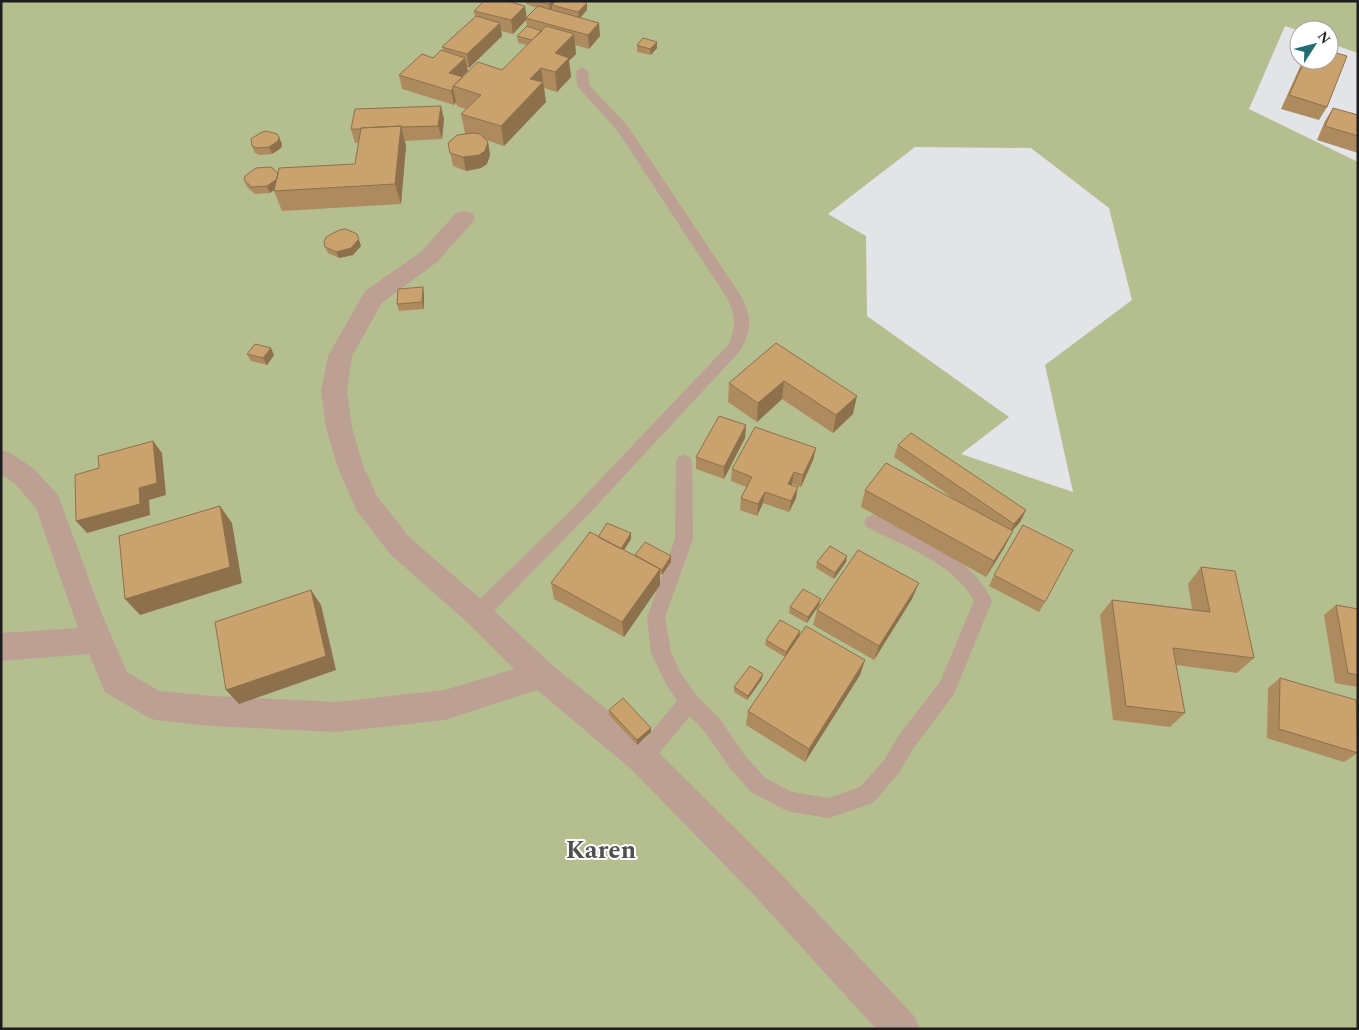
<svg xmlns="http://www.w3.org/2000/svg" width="1359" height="1030" font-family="Spectral,serif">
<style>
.green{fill:#b5be8f;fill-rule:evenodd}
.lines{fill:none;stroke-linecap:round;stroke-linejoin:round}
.service{fill:#bca093;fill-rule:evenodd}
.minor{fill:#bca093;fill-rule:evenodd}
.wall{fill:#ae8b5e;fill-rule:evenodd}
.shaded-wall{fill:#8d714c}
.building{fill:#caa26d;stroke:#8d714c}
.labels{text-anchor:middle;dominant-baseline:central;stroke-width:4;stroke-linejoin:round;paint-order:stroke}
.near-district-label{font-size:25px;font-weight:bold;fill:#505053;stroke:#fff}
</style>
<rect width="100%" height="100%" fill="#e3e4e7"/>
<path class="green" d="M1,1h1357v52l-29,-10v-13l-30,1 -14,-5 -36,83 109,53v867h-1357zM915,147l116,1 78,60 23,92 -87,65 28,127 -112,-38 48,-37 -142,-101 -1,-80 -38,-22z"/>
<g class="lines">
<path class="service" d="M582,67l6,4 1,14 38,40 112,168c13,23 14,35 1,58l-154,166 -101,103 -7,2 -7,-2 -2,-6 2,-6 103,-101 155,-163c7,-18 7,-28 -2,-46l-110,-168 -40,-44 -1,-15z
M684,455l6,2 2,5 1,77 -28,78 6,35 9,20 16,23 24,24 23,34 22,25 27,14 37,6 31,-11 25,-28 14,-24 41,-53 34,-81c-20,-38 -71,-55 -107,-74l-3,-5 3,-5 6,-2 6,2c43,21 92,39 113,84l-38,93 -41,55 -14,24 -25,29 -7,3 -38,13 -39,-6 -7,-3 -32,-17 -22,-25 -23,-34 -16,-17 -41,49 -7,3 -7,-3 -3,-7 3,-7 42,-50 -11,-17 -15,-31 -4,-36 28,-78 1,-77 2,-5z"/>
<path class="minor" d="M464,211l8,2 3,5 -3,5 -35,39 -55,41 -30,53 -5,35 5,37 12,40 13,28 33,42 78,67 64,60 101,82 126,125 135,144 6,13h-44l-121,-133 -124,-127 -94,-79 -92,30 -108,12 -125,-6 -57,-6 -11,-5 -39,-23 -16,-38 -88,7v-28l77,-5 -42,-120 -21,-24 -14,-10v-24l9,3 23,15 25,27 43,117 26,60 32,19 53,5 125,6 108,-12 69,-21 -46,-46 -78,-69 -33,-43 -19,-43 -12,-40 -5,-37 7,-35 37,-65 56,-39 35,-39z"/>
</g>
<path class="wall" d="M526,1h53l8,9 -7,8 20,18 -11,13 -14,-4 1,9 -7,7 2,16 -14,15 -13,-4 2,14 -42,44 -18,-6 2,2 2,13 -3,9 -6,4 -15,3 -13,-5 -5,-23 17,-10 -4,-19 5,-5 -9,-3 -1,-4 -2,3 -52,-16 -3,-14 34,-17 10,-7 -1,-4 33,-30 -1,-6 53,7 10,-10 -11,-4zM526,20l1,6 -10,10 1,7 9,2 -25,25 -40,7 6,-6 -1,-4 2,1 33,-32 -1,-5 12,3z
M637,45l20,3 -6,7 -14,-3z
M1303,60h26l-2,47 -8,13 -38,-11z
M1333,108l25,7v38l-41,-13 8,-19z
M444,119l-2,20 -37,2 1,5 -5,58 -119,7 -8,-20v-2l-4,4 -15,1 -8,-7 -3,-7 111,-16 4,-21h-4l-4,-14z
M282,144l-1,4 -9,6 -12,1 -5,-2 -3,-7z
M361,246l-8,9 -14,3 -11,-5 -3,-6z
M424,294v15l-25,2 -2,-7z
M776,343l77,71 -20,19 -51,-34 -25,23 -29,-20 1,-19z
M247,354l27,1 -7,10 -16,-4z
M746,425l-1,13 -21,41 -28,-10v-12z
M898,445l128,65 -6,12 -8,8 -8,18 -18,29 -125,-70 4,-17 92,11 -63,-44z
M816,448l-3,12 -12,27 -9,-3v1l4,13 -7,14 -26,-9 -6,13 -17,-6 1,-12 5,-11 -15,-6 1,-12z
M631,533v6l-7,11 11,6v-1l36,1v6l-9,13 -2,-1v11l-36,52 -70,-38 -3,-16 47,-46z
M817,562h29l-12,17 -18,-11z
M1201,567l53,91 -17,15 -61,-8 9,48 -15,14 -57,-7 -13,-105 12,-15 80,9 -4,-25z
M994,575l51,27 -6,10 -50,-26z
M912,599l-38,61 -61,-35 4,-15z
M819,605l-12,18 -18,-10 1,-6z
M1336,605l22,4v78l-23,-4 -11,-68z
M800,631l-1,5 66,24 -5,15 -55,87 -59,-37 2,-14 37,-54 -20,-12 1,-5z
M1280,678l78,75 -14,9 -77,-24 1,-50z
M762,679l-15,21 -13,-8v-5z
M609,710l42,18v4l-14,13 -28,-30z"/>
<path class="shaded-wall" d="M552,1h7l-7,4v4l-2,2 -1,-7z
M587,3v7l-8,9 -1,-7z
M525,6l2,13 -1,-1v2l-13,14 -2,-14z
M500,23l2,13 -33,32 -2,-14z
M599,23l1,13 -11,13 -1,-14z
M574,34l2,20 -7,7 2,16 -14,15 -2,-20v-19z
M657,42v6l-6,7 -1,-6z
M465,58l3,13 -16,15 -3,-13z
M541,68l5,34 -42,44 -3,-20 29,-47z
M453,88l3,14 -2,3 -3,-14z
M441,106l3,13 -2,20 -4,-13z
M401,126l5,20 -5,58 -6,-20z
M279,137l3,7 -1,4 -9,6 -3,-7z
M488,142l2,13 -3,9 -6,4 -15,3 -3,-14z
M278,178l3,7 -11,8 -3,-7z
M357,234l4,12 -8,9 -14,3 -3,-6z
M423,287l1,7v15l-2,-7z
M271,348l3,7 -7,10 -4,-7z
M784,381l-2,18 -25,23 1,-19z
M857,396l-4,18 -20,19 3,-18z
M746,425l-1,13 -21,41v-12z
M153,441l9,12 4,42 -17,5 1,15 -63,18 -11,-12 63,-33z
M816,448l-3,12 -12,27 2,-12z
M794,472l-2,12 -6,12 2,-12z
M798,487l-2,11 -7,14 2,-11z
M765,492l-2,11 -6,13 1,-12z
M220,506l12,17 10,60 -102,32 -15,-16z
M1026,510l-6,12 -12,14 6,-12z
M1013,531l-9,17 -18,29 8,-16z
M631,533v6l-10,16 -1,-6z
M671,556v6l-9,13v-5z
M847,556l-1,6 -12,17 1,-6z
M660,569v16l-36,52 -2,-15z
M919,583l-7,16 -38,61 5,-14z
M311,590l10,15 15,65 -97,34 -13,-14z
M821,599l-2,6 -12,18 1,-6z
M800,631l-1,5 -14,21 1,-5z
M865,660l-5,15 -55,87 4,-13z
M763,674l-1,5 -15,21 1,-4z
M651,728v4l-14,13v-5z"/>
<path class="building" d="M484,1h23l18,5 -14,14 -37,-9z
M538,1h14l-3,3z
M556,1h23l8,2 -9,9 -26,-7z
M538,6l61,17 -11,12 -62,-17z
M476,16l24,7 -33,31 -25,-7z
M527,26l15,5 -10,9 -15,-4z
M546,26l28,8 -19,19 14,5 -14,14 -14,-4 -11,11 13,3 -42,44 -40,-12 20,-19 -28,-9 25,-24 24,8z
M643,38l14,4 -7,7 -13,-4z
M441,50l24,8 -16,15 14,4 -10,9v2l-2,3 -52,-16 23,-21 11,4z
M1329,51l18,5 -20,51 -38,-12 16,-35h24z
M441,106l-3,20 -36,1 -1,-1 -40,2v1h-10l4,-20z
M1333,108l25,7v21l-33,-10z
M401,126l-6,58 -121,7 5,-23 76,-4 6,-36z
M266,131l11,3 2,3 -1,4 -9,6 -12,1 -5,-2 -1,-7 9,-6z
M473,133l7,1 8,8 -3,9 -6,4 -16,2 -13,-4 -2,-10 9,-8z
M271,167l7,6 -1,6 -10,7 -15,1 -8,-7 1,-4 11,-8z
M346,229l11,5 2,5 -8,9 -15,4 -11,-5 -1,-5 2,-5 13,-7z
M423,287l-1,15 -25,2 1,-15z
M776,343l81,53 -21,19 -52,-34 -26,22 -29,-20z
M255,344l16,4 -8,10 -16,-4z
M719,416l27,9 -22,42 -28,-10z
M755,427l61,21 -13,27 -9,-3 -6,12 10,3 -7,14 -26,-9 -7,12 -17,-6 11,-21 -20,-8z
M911,433l115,77 -12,14 -116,-79z
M153,441l4,42 -18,5 1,16 -64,17 -1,-46 24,-7 -1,-12z
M886,463l127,68 -19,30 -129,-71z
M220,506l10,61 -105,32 -6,-63z
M607,523l24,10 -10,16 -23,-12z
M1023,525l50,25 -28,52 -51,-27z
M590,532l70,37 -38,53 -71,-39z
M645,542l26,14 -9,14 -27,-15z
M830,546l17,10 -12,17 -18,-11z
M858,550l61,33 -40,63 -62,-36z
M1201,567l34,4 19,87 -81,-10 12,65 -59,-7 -14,-106 98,12z
M803,589l18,10 -13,18 -18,-10z
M311,590l15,66 -100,34 -11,-68z
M1336,605l22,4v66l-10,-2z
M780,620l20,11 -14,21 -20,-12z
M806,626l59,34 -56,89 -61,-38z
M750,666l13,8 -15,22 -14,-9z
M1280,678l76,22 2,53 -79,-24z
M623,698l28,30 -14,12 -28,-30z"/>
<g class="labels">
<g class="near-district-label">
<text x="601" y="851">Karen</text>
</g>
</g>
<rect width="1359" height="1030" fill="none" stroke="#1d1d1e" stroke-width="5"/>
<g transform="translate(1314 45) rotate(54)"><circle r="24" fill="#ffffff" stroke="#a5a5a5"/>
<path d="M0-4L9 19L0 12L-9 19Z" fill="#226e72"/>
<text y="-8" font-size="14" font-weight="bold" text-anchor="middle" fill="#1d1d1e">N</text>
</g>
</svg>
